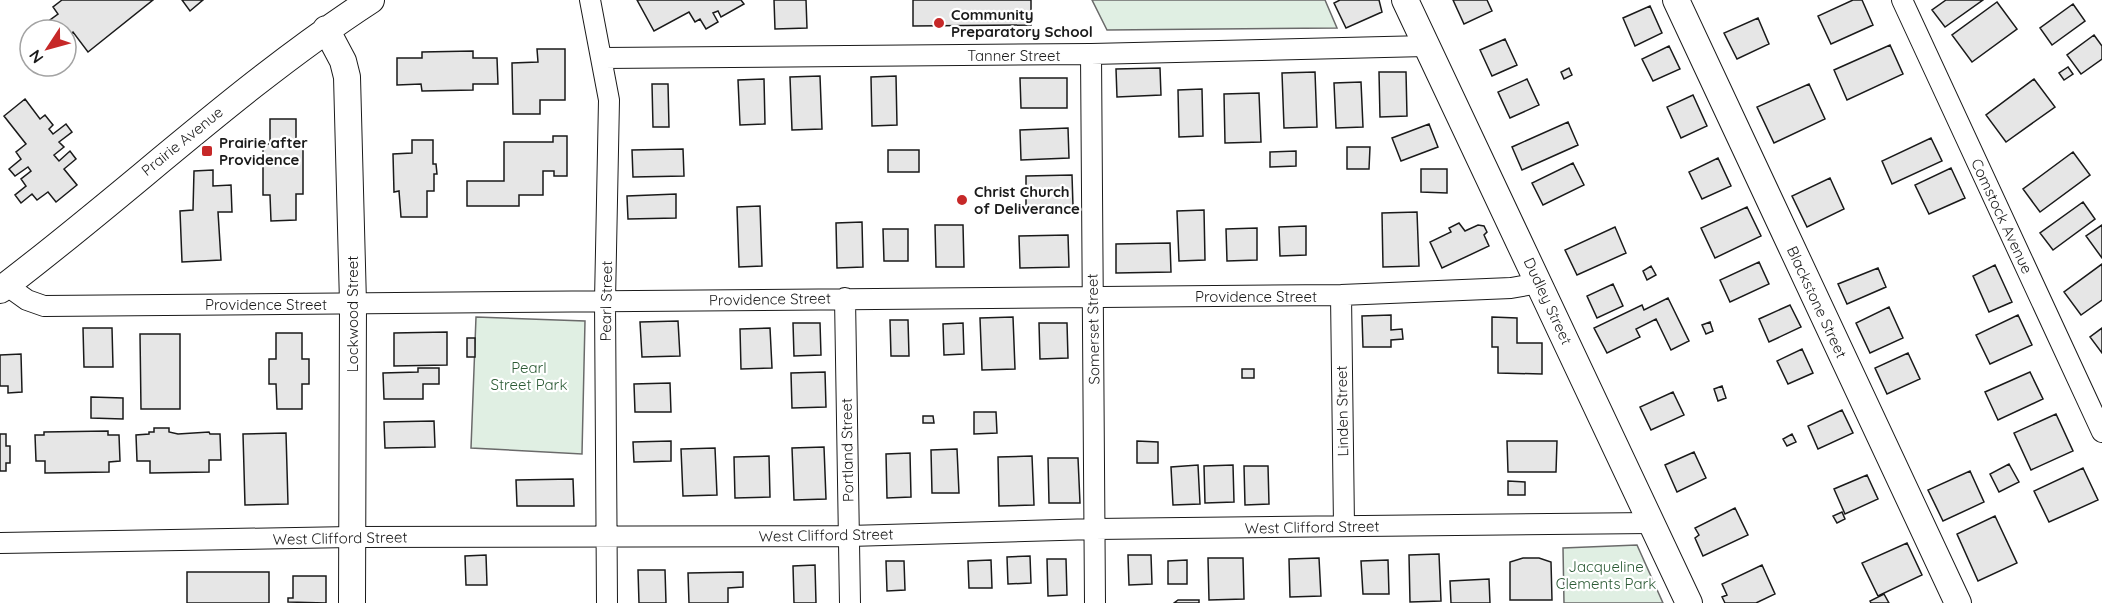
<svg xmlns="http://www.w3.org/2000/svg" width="2102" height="603" font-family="Quicksand,sans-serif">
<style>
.green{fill:#e0efe3;stroke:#6a6a6a;stroke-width:1.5}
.building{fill:#e6e6e6;stroke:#1a1a1a;stroke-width:1.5}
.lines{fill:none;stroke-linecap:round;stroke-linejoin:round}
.minor-casing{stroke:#1a1a1a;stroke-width:22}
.tertiary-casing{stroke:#1a1a1a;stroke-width:28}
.minor{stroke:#fff;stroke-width:20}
.tertiary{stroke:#fff;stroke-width:26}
.poi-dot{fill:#c62828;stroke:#fff;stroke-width:2}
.labels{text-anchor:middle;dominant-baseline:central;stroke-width:4.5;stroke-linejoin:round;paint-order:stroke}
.poi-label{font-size:15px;font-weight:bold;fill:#1a1a1a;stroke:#fff;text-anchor:start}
.street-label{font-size:15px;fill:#1a1a1a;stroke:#fff}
.park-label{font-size:15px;fill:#2b5a34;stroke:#fff}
</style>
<rect width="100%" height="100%" fill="#fff"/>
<path class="green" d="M1092,0h233l12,28 -230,2z
M476,317l109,4 -3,133 -111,-6z
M1637,545l26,58h-99l-1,-55z"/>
<path class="building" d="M62,0h91l-65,52 -15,-20 -7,6v-8h-9l-7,-10 8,-6 -5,-7z
M182,0h21l-13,11z
M637,0h104l3,4 -23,13 -3,-6 -5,2 5,9 -12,7 -6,-10 -5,3 -6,-10 -35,19z
M774,0h32l1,28 -32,1z
M913,0h118v25l-118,1z
M1340,0h39l3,12 -36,16 -12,-25z
M1453,0h34l5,11 -28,13z
M1853,0h9l11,25 -42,19 -13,-28z
M1946,0h37l-38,27 -13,-17z
M1997,2l20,27 -45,33 -20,-27z
M2073,4l12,17 -33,24 -12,-17z
M1650,6l12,27 -27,13 -12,-28z
M1758,18l11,26 -32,15 -13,-26z
M2094,35l8,11v13l-21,15 -14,-19z
M1505,39l12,26 -25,11 -12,-26z
M1890,45l13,29 -56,26 -13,-30z
M1669,46l11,23 -27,12 -11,-22z
M537,49h28v51h-25v14h-27l-1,-51 26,-1z
M473,51v7h24l1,26h-25v6l-51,1 -1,-7 -24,1v-27h25v-6z
M2068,67l5,7 -9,6 -5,-7z
M1160,68l1,27 -44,2 -1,-28z
M1569,68l3,7 -8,4 -3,-7z
M1315,72l2,55 -33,1 -2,-55z
M1379,72h27l1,44 -27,1z
M820,76l2,53 -30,1 -2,-53z
M896,76l1,49 -25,1 -1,-49z
M1020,78h47v30h-46z
M764,79l1,45 -25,1 -2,-45z
M1527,79l12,26 -29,13 -12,-26z
M2034,79l21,28 -49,35 -20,-27z
M1361,82l2,45 -27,1 -2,-45z
M652,84h16l1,43h-16z
M1809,84l16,35 -51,24 -17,-36z
M1202,89l1,47 -24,1 -1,-47z
M1259,93l2,49 -36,1 -1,-49z
M1693,95l14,31 -26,12 -14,-31z
M25,99l15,20 5,-4 8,10 -4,4 4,5 13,-10 6,8 -13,10 5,5 -10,8 5,6 11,-10 6,8 -12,10 13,16 -21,17 -8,-10 -11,8 -5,-6 -11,9 -6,-8 11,-9 -5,-7 10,-8 -3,-4 -13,9 -6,-7 12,-10 -5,-7 10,-8 -22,-28z
M270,119h26v25l7,-1v51h-7v26l-25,1 -1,-26h-7v-51h7z
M1568,122l10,23 -56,25 -10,-23z
M1429,124l9,23 -37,14 -9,-23z
M1068,128l1,30 -48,2 -1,-30z
M553,136h14v40h-13v-5h-11v24h-24v11h-52v-25h37v-39h49z
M1931,138l11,23 -50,23 -10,-23z
M412,140h21v24h3l1,10h-3v17h-7v26h-26l-2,-26 -5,1 -1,-38 19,-1z
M1347,147h23l-1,22h-22z
M683,149l1,27 -51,1 -1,-27z
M888,150h31v22h-31z
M1296,151v15l-26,1v-15z
M2073,152l17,23 -50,37 -17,-23z
M1718,158l13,28 -29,13 -13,-27z
M1573,163l11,22 -41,20 -11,-22z
M1951,168l14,30 -36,16 -14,-29z
M1421,169h26v24l-26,-1z
M213,170v16l18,-1 1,27h-14l3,48 -39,2 -2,-51 13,-1 1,-39z
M1072,175l1,31 -47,2v-32z
M1830,178l14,31 -37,18 -15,-31z
M676,194v24l-48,1 -1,-23z
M2083,202l12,17 -42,31 -13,-17z
M760,206l2,60 -23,1 -2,-60z
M1747,207l14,29 -46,22 -14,-30z
M1204,210l1,50 -26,1 -2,-50z
M1417,212l2,54 -36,1 -1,-54z
M862,222l1,45 -26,1 -1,-45z
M1459,223l6,8 13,-6 6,1 3,6 -3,3 5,11 -47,22 -12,-26 21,-10 -2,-4z
M935,225h28l1,42h-28z
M2102,225v33l-16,-22z
M1306,226v29l-26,1 -1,-29z
M1615,227l11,26 -49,22 -12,-25z
M1257,228v32l-30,1 -1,-32z
M883,229h25v32h-24z
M1068,235l1,32 -49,1 -1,-32z
M1170,243l1,29 -55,1v-29z
M1759,262l10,22 -39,18 -10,-22z
M2102,264v36l-21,15 -17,-23z
M1995,265l17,37 -23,10 -16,-36z
M1651,266l5,9 -9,5 -4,-9z
M1878,268l8,19 -39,17 -9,-20z
M1613,284l10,22 -26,12 -10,-22z
M1668,298l21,43 -18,9 -15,-31 -20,10 4,8 -33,16 -13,-25 48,-23 2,5z
M1790,305l11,22 -32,15 -10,-23z
M1889,307l14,31 -33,15 -14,-30z
M1391,315v15l11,-1 1,10 -12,1v7h-28l-1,-31z
M2018,315l14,30 -42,19 -14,-29z
M1013,317l2,52 -33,1 -2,-52z
M1492,317l25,1v25h25v31l-44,-1v-26h-6z
M890,320h18l1,36h-18z
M678,321l2,35 -38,1 -2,-35z
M1710,322l3,9 -7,3 -4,-9z
M793,323h27l1,32 -27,1z
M963,323l1,31 -20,1 -1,-31z
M1039,323h28l1,35 -28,1z
M83,328h29l1,39h-29z
M770,328l2,40 -31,1 -1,-40z
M2102,328v25l-12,-16z
M447,332v33l-53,1v-33z
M276,333h26v26h7v25h-7v25h-25l-1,-25h-7v-25h7z
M140,334h40v75h-39z
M467,338h8v19h-8z
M1802,349l11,24 -25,11 -11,-23z
M1908,353l12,26 -33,15 -12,-26z
M21,354l1,38 -14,1v-7h-8v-31z
M418,368h21v16h-16v15h-39l-1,-26 35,-1z
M1242,369h12v9h-12z
M825,372l1,35 -34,1 -1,-35z
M2030,372l13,27 -45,21 -13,-28z
M670,383l1,29h-36l-1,-28z
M1722,386l4,12 -8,3 -4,-12z
M1673,392l11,23 -33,15 -11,-23z
M91,397l32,1v21l-32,-1z
M1842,410l11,23 -35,16 -10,-23z
M974,412h22l1,21 -23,1z
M2056,414l17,37 -42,19 -17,-37z
M923,416h10l1,7h-11z
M434,421l1,26 -50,1 -1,-26z
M154,428h15v4l9,2 31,-2 1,2h10l1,26h-12v12l-59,1v-12h-13l-1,-26 13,-1v-2h5z
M108,431v4h11l1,26 -11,1v10l-64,1v-12h-9l-1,-26h9v-3z
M286,433l2,71 -43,1 -2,-71z
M0,434h6v12h4v17h-4v8h-6z
M1792,434l4,8 -9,4 -4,-7z
M671,441v20l-37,1 -1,-20z
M1137,441l21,1v21h-21z
M1507,441h50l-1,31h-48z
M824,447l2,52 -32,1 -2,-52z
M715,448l2,47 -34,1 -2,-47z
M957,449l2,44h-27l-1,-43z
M1694,452l12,26 -29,14 -12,-27z
M910,453l1,44 -24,1 -1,-44z
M769,456l1,41 -35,1 -1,-41z
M1032,456l2,49 -35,1 -1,-49z
M1048,458h30l2,45h-31z
M2009,464l10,18 -20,10 -9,-18z
M1198,465l2,39 -27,1 -2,-38z
M1233,465l1,37 -29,1 -1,-37z
M1244,466h24l1,38 -24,1z
M2083,468l15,32 -49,22 -15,-31z
M1970,471l14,31 -41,19 -15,-31z
M1867,475l11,24 -33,15 -11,-25z
M573,479l1,27h-57l-1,-26z
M1508,481l17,1v13h-17z
M1735,508l13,27 -45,21 -8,-18 4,-3 -4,-7z
M1842,512l3,7 -8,4 -4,-7z
M1995,516l22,47 -39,18 -21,-47z
M1907,543l15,32 -44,21 -16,-33z
M1439,554l2,47 -31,1 -1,-47z
M486,555l1,30h-21l-1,-29z
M1128,555h23l1,29 -23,1z
M1030,556l1,27 -23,1 -1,-27z
M1208,558h35l1,41 -35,1z
M1319,558l2,38 -31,1 -1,-38z
M1523,558h16l12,4 1,38h-42v-38z
M1047,559h19l1,36 -19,1z
M991,560l1,28h-23l-1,-27z
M1187,560v24h-19v-23z
M1388,560l1,34h-26l-2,-33z
M886,561h18l1,29 -18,1z
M815,565l1,38h-22l-1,-37z
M1762,565l13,29 -19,9h-31l-3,-6 5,-2 -5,-11z
M638,570h27l1,33h-27z
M187,572h82v31h-82z
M743,572v15l-15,1v15h-39l-1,-30z
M293,576h33v27l-38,-1v-4h5z
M1489,579l1,24h-39l-1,-22z
M1884,594l5,9h-18l-1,-2z
M1178,600h21v3h-25z"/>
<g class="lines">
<g class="minor-casing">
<path id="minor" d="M590,0l19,100 -4,201 2,302
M1902,0l200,432
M1091,54l4,549
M603,58l488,-4 335,-8
M6,285l21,15 17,6 1297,-11 170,-7 28,-5
M1341,295l3,231
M845,298l5,305
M0,543l351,-6 498,-1 246,-7 556,-6"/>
</g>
<g class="tertiary-casing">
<path id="tertiary" d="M1405,0l284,603
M1676,0l282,603
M326,29l17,32 4,16 6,226 -1,300
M0,290c126,-95 239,-204 371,-290"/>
</g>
<use href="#minor" class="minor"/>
<use href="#tertiary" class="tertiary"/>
</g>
<g class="poi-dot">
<circle cx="939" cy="23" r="6"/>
<rect x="201" y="145" width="12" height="12" rx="3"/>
<circle cx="962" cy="200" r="6"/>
</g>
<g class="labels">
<g class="poi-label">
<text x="951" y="14">Community<tspan x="951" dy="17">Preparatory School</tspan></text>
<text x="219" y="142">Prairie after<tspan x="219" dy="17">Providence</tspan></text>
<text x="974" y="191">Christ Church<tspan x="974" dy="17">of Deliverance</tspan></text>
</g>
<g class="street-label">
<text x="1014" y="55">Tanner Street</text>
<text transform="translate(182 141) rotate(-39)">Prairie Avenue</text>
<text transform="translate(2002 216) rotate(65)">Comstock Avenue</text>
<text x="1256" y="296">Providence Street</text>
<text transform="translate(770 299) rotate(-1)">Providence Street</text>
<text transform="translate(606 301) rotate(-89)">Pearl Street</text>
<text transform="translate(1548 301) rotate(65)">Dudley Street</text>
<text transform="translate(1817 302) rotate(65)">Blackstone Street</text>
<text x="266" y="304">Providence Street</text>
<text transform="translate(352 314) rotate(-90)">Lockwood Street</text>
<text transform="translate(1093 329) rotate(-91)">Somerset Street</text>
<text transform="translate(1342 411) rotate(-91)">Linden Street</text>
<text transform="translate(847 450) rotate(-91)">Portland Street</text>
<text transform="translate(1312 527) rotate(-1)">West Clifford Street</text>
<text transform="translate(826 535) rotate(-1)">West Clifford Street</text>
<text transform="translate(340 538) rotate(-1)">West Clifford Street</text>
</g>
<g class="park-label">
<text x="529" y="367">Pearl<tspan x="529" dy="17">Street Park</tspan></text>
<text x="1606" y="566">Jacqueline<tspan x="1606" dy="17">Clements Park</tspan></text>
</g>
</g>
<g transform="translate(48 48) rotate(234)"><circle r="28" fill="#ffffff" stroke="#a3a3a3" stroke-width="1.5"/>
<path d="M0-4.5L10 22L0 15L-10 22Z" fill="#c62828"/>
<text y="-9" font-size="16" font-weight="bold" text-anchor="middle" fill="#1a1a1a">N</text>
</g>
</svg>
